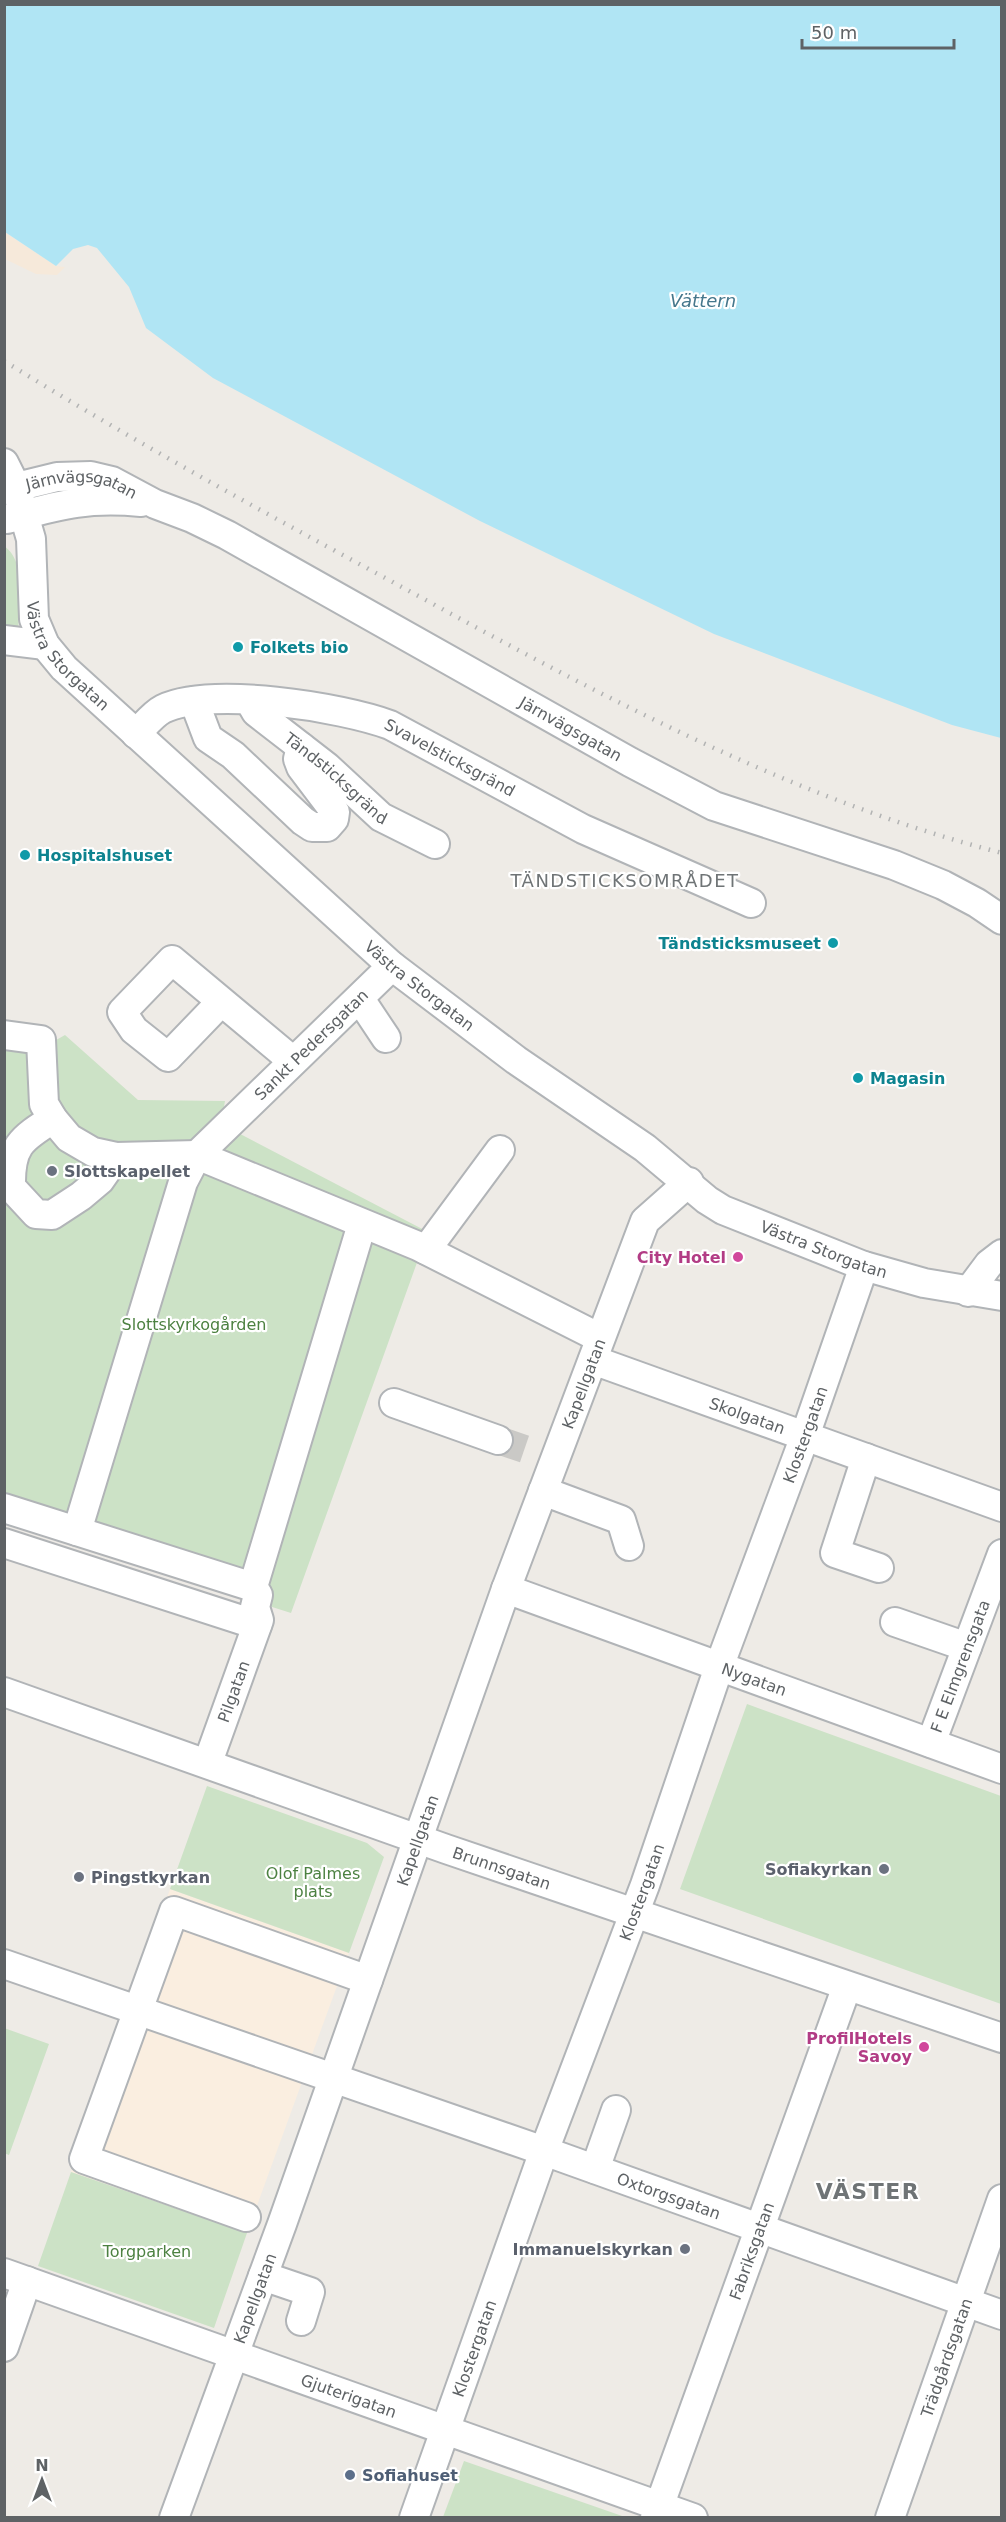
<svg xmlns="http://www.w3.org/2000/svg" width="1006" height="2522" font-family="'DejaVu Sans',sans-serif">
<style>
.commercial{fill:#faeee0}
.green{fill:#cce2c6}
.sand{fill:#f6e9da}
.water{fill:#b0e5f4}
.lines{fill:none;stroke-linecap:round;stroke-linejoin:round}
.minor-tunnel{stroke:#cac9c6;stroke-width:28;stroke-dasharray:28 14;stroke-linecap:butt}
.minor-casing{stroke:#b1b4b7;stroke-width:32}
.minor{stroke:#fff;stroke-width:28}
.rail{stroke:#b2b3b3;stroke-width:4.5;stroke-dasharray:1.5 8;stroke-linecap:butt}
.culture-dot{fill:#0f9aa8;stroke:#fff;stroke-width:2}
.worship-dot{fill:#6b7280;stroke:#fff;stroke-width:2}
.hotel-dot{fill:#d1479c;stroke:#fff;stroke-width:2}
.service-dot{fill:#5c6f8a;stroke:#fff;stroke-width:2}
.labels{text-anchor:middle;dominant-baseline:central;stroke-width:4.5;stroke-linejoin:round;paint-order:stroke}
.street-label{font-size:16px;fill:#5e6265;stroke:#fff}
.culture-label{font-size:16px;font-weight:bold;fill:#0d838f;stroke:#fff;text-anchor:start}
.worship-label{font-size:16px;font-weight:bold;fill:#5b616d;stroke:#fff;text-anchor:start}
.hotel-label{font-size:16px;font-weight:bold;fill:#b23c85;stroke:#fff;text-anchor:end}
.park-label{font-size:16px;fill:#4c8141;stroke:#fff}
.service-label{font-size:16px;font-weight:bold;fill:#4e5e75;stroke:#fff;text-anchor:start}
.water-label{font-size:18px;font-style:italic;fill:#45778c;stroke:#fff}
.neighbourhood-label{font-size:18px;letter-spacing:1.5px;fill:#6f7476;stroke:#fff}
.district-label{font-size:22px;font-weight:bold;letter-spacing:1.5px;fill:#6f7476;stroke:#fff}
</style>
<rect width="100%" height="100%" fill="#eeebe6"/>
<path class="commercial" d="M170,1889l179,64 -102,280 -176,-61z"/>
<path class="green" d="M4,546c25,17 12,62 15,90l-14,-3z
M65,1035l73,65 87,1 -4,23 207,108 -137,381 -286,-90v-479l37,4z
M747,1704l254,92v208l-321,-115z
M207,1786l160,57 17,14 -35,96 -179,-64z
M4,2028l45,16 -40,111 -5,-2z
M71,2172l176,61 -33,95 -176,-62z
M464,2461l161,56h-182z"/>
<path class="sand" d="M4,232l52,34 9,1 -8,8 -21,-1 -31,-15z"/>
<path class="water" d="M4,5h997v733l-49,-13 -238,-91 -234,-113 -267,-143 -67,-50 -17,-41 -32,-39 -9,-3 -15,4 -17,17 -51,-34z"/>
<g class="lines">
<path class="minor-tunnel" d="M498,1440l38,13"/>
<g class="minor-casing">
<g id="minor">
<path id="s1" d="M4,463l12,24 15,52 3,80 11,26 19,23 328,298 124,94 129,88 62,52 16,10 141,56 60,17 78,13"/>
<path id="s2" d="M4,490l53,-13 34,-1 21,5 43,23 37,14 35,17 403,227 84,44 180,59 49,20 34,18 25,17"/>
<path d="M7,519c53,-14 78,-22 134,-17"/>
<path d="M4,640l41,5"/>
<path id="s3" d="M249,700l7,12 71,55 54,50 54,27"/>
<path d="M194,701l14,37 25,17 70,66 9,6h15l7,-8 1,-7 -34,-45 -3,-8 3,-12"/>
<path id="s4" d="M136,734c8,-8 17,-20 27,-25 47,-23 179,-2 227,16l193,104 168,74"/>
<path d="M360,999l26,39"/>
<path d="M221,1002l-53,55 -34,-27 -12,-18 50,-52 121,101"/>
<path d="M4,1035l37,5 3,64 9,15 16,19 24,14 23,5 81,-2 221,91 182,92"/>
<path d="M53,1119c-33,20 -43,28 -42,68l25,27 16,1 29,-19 19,-16 16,-23"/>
<path d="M426,1250l74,-100"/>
<path d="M968,1292l21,-28 13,-10"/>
<path id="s5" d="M593,1360l409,147"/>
<path d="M394,1403l104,37"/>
<path d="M866,1458l-31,95 44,15"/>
<path d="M543,1491l78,29 8,26"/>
<path d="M4,1508l249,79"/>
<path id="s6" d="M77,1531l106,-349 14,-27 195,-189"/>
<path d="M4,1543l253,82"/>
<path id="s7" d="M506,1589l496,180"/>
<path d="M895,1622l72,25"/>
<path id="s8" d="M4,1692l442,157 556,189"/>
<path id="s9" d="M931,1743l71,-189"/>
<path id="s10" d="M208,1762l51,-142 -4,-13 3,-12 -5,-8 109,-363"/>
<path id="s11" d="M4,1964l540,187 458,164"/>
<path d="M595,2169l21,-59"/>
<path d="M246,2217l-162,-58 90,-248 194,69"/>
<path id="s12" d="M4,2273l689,245"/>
<path d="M263,2276l47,16 -9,29"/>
<path d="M4,2347l23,-66"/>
<path id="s13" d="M174,2518l108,-294 224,-635 139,-368 44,-39"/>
<path id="s14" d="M414,2518l130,-367 101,-266 74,-218 86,-231 59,-170"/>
<path id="s15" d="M655,2518l192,-532"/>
<path id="s16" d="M890,2518l112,-319"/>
</g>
</g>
<use href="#minor" class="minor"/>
<path class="rail" d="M4,361c126,78 255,149 385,219 196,107 395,217 613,273"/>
</g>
<g class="culture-dot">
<circle cx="238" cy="647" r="6"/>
<circle cx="25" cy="855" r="6"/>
<circle cx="833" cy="943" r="6"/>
<circle cx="858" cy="1078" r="6"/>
</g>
<g class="worship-dot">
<circle cx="52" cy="1171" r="6"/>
<circle cx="884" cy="1869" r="6"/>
<circle cx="79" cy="1877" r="6"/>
<circle cx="685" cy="2249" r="6"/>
</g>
<g class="hotel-dot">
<circle cx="738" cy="1257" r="6"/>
<circle cx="924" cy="2047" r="6"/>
</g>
<circle class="service-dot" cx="350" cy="2475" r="6"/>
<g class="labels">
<g class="street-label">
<text stroke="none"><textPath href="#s2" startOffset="80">Järnvägsgatan</textPath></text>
<text stroke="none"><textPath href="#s1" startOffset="210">Västra Storgatan</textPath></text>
<text stroke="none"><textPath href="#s2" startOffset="632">Järnvägsgatan</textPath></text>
<text stroke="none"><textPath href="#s4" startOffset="336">Svavelsticksgränd</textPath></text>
<text stroke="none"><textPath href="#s3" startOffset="118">Tändsticksgränd</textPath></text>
<text stroke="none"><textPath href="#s1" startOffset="696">Västra Storgatan</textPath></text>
<text stroke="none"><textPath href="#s6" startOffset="554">Sankt Pedersgatan</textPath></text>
<text stroke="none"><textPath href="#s1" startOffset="1182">Västra Storgatan</textPath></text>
<text stroke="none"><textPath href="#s13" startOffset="1206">Kapellgatan</textPath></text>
<text stroke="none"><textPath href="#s5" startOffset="164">Skolgatan</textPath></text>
<text stroke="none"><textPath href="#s14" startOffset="1152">Klostergatan</textPath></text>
<text stroke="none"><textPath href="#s9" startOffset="82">F E Elmgrensgata</textPath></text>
<text stroke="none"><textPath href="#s7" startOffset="264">Nygatan</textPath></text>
<text stroke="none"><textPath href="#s10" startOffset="75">Pilgatan</textPath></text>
<text stroke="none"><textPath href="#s13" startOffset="720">Kapellgatan</textPath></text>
<text stroke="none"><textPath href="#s8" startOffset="528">Brunnsgatan</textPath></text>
<text stroke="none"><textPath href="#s14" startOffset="666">Klostergatan</textPath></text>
<text stroke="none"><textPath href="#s11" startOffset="704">Oxtorgsgatan</textPath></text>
<text stroke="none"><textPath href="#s15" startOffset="284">Fabriksgatan</textPath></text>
<text stroke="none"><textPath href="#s13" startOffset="234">Kapellgatan</textPath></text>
<text stroke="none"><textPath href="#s14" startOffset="180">Klostergatan</textPath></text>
<text stroke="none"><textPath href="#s16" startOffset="170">Trädgårdsgatan</textPath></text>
<text stroke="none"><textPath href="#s12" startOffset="366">Gjuterigatan</textPath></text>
</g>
<g class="culture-label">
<text x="250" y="647">Folkets bio</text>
<text x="37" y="855">Hospitalshuset</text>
<text x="821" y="943" text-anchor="end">Tändsticksmuseet</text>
<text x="870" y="1078">Magasin</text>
</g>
<g class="worship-label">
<text x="64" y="1171">Slottskapellet</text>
<text x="872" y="1869" text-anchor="end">Sofiakyrkan</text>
<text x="91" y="1877">Pingstkyrkan</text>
<text x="673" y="2249" text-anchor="end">Immanuelskyrkan</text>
</g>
<g class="hotel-label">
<text x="726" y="1257">City Hotel</text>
<text x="912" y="2038">ProfilHotels<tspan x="912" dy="18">Savoy</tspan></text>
</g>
<g class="park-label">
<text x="194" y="1324">Slottskyrkogården</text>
<text x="313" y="1873">Olof Palmes<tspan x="313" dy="18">plats</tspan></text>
<text x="147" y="2251">Torgparken</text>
</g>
<g class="service-label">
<text x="362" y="2475">Sofiahuset</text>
</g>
<g class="water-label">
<text x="703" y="300">Vättern</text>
</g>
<g class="neighbourhood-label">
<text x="625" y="880">TÄNDSTICKSOMRÅDET</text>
</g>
<g class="district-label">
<text x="868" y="2191">VÄSTER</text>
</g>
</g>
<rect width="1006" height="2522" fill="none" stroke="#5e6265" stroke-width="12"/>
<g transform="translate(42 2480)" stroke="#ffffff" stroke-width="4.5" paint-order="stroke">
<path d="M0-4.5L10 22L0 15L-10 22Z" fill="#5e6265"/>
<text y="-9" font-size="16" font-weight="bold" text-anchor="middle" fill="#5e6265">N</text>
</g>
<path d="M802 39v9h152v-9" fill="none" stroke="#5e6265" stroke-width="3"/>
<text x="811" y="39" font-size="18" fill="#5e6265" stroke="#ffffff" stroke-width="4.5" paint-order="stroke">50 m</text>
</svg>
